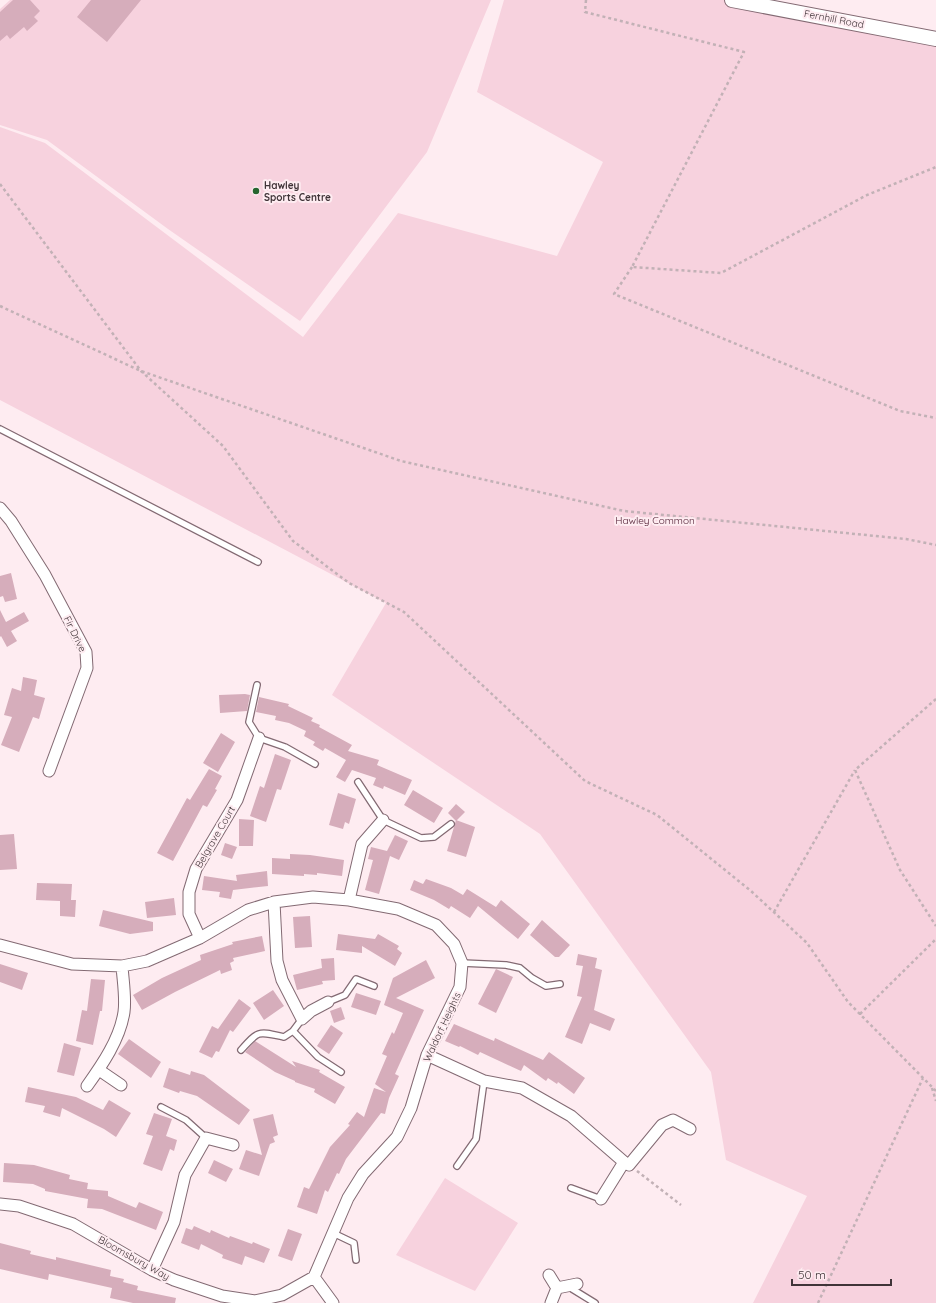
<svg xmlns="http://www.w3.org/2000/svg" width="936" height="1303" font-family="Quicksand,sans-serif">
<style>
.green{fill:#f7d2de}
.building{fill:#d6adbb}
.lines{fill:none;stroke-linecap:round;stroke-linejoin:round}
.service-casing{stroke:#836a73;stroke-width:8}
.minor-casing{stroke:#836a73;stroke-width:13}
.tertiary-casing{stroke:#836a73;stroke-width:16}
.path{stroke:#c2b1b6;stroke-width:2.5;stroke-dasharray:3 3;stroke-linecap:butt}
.service{stroke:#fff;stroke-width:5.5}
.minor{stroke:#fff;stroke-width:11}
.tertiary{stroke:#fff;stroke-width:14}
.poi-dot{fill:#26652e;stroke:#feecf1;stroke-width:1.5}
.labels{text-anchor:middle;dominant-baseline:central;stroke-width:4;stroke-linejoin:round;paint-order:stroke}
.street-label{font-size:10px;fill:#403438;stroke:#feecf1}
.poi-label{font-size:10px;font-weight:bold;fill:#403438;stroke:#feecf1;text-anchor:start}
.park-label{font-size:10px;fill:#4a172d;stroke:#feecf1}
</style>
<rect width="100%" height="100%" fill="#feecf1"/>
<path class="green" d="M10,0h481l-64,152 -127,169 -132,-92 -121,-89 -47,-15v-116z
M504,0h237l195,35v1268h-183l54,-107 -81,-36 -15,-88 -171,-238 -208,-139 54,-92 -386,-203v-273l45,16 258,194 95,-124 159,43 46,-94 -126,-70z
M445,1178l73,45 -43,68 -79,-36z"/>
<path class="building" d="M13,0h17l10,11 -6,6 4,4 -11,10 -3,-4 -14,12 -3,-4 -7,6v-29z
M91,0h50l-34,42 -30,-25z
M11,573l6,26 -12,3 -2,-6 -3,1v-21z
M0,610l6,12 18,-10 5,9 -18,10 6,10 -10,6 -6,-11 -1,1z
M23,677l14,3 -3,15 11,3 -6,21 -6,-2 -14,35 -18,-7 11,-28 -8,-2 8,-27 9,3z
M245,694l5,1 -3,16 -27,2 -1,-18z
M259,697l30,7 -1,2 25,12 -2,3 9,4 -1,2 33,18 -4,6 31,9 -2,5 35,15 -7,15 -21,-9 -1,3 -10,-4 3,-7 -24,-8 -7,12 -9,-5 10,-17 -21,-12 -2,3 -10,-6 2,-3 -11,-6 2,-5 -17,-8 -14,-3 1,-4 -20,-4z
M221,733l14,9 -17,30 -15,-9z
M275,754l16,6 -10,30 -4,-1 -11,33 -16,-6 10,-30 4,2z
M209,769l13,7 -7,13 2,1 -10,17 -4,-2 -30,56 -16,-8 30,-55 3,2z
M413,790l30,18 -9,15 -30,-18z
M338,793l18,6 -7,25 -4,-2 -2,7 -14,-4z
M456,804l9,8 -9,9 -8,-8z
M239,819l15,1 -1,26h-14z
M456,820l19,7 -9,30 -19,-6z
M14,834l3,35 -17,1v-35z
M395,835l13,6 -9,19 -9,-4 -11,38 -14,-4 8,-30 -5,-1 3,-12 16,4z
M225,843l12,4 -5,12 -11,-4z
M290,854l20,1 34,5 -2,16 -25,-3v2l-13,-1v2l-32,-2v-16l18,1z
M267,871l1,15 -35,4 -2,9 -12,-2 1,-5 -18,-2 2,-14 33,5 -1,-6z
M426,879l25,9 12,7 4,-6 29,18 5,-7 29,24 -12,15 -40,-33 -8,12 -19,-12 -2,3 -15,-9 -24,-10 4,-10 9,4z
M37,883l35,1 -1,16h5l-1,17 -15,-1v-15l-24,-1z
M174,898l2,17 -29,3 -2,-16z
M103,910l50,12v9l-23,3 -31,-8z
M310,916l2,31 -17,1 -2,-31z
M542,920l28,25 -11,12h-4l-25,-22z
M338,934l37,5 3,-5 21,12 -2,3 5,4 -7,13 -33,-20v7l-26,-3z
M262,936l3,15 -32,7 1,3 -4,2 2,7 -11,4 -1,-4 -45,22 -33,18 -9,-15 29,-17 39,-18 -1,-5 33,-11 -1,-2z
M578,954l19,4 -2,10 7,2 -8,40 21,9 -5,12 -20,-8 -8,21 -17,-7 17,-40 -5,-1 6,-30 -7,-1z
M334,958l1,22 -13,1 1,3 -26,6 -4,-15 29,-7 -1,-9z
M426,960l9,18 -39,20 28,12 -29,64 4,2 -10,22 -4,16 -4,-1 -35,46 -7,15 -2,-1 -9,19 -3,-2 -8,24 -20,-7 7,-20 5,2 21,-42 20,-22 -2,-1 9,-12 7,5 10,-29 12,4 -11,-8 12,-28 -5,-2 10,-22 2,2 9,-21 -19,-8 9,-27z
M0,964l28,9 -6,17 -22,-8z
M496,969l17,8 -17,36 -18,-9z
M91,979l14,1 -3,31h-2l-7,34 -17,-4 6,-31 5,1z
M273,990l11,16 -20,14 -11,-17z
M356,993l25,8 -5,14 -25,-8z
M239,999l12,9 -18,24 -3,-2 -11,22 -3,-1 -4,7 -13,-6 13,-26 6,3z
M341,1007l4,12 -11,4 -4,-12z
M454,1024l40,17 1,-3 48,22 6,-8 36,26 -11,16 -16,-12 -1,2 -9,-6 -2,3 -22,-16 -3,6 -41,-19 -2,3 -18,-9 -1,1 -14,-6z
M331,1025l12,8 -14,21 -12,-8z
M129,1039l32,23 -10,16 -33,-24z
M255,1041l41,26 -4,-6 28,9 -1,2 26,15 -10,17 -21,-12 1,-3 -20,-7v-1l-20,-9 -30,-20z
M64,1043l17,5 -7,28 -17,-4z
M169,1068l21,7 1,-4 13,4 46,35 -11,15 -42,-29 -17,-5 -1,2 -16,-6z
M28,1087l48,10 27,13 6,-10 22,13 -15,24 -12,-8 -42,-21 -2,9 -17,-5 2,-6 -20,-4z
M154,1113l18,6 -6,17 11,4 -3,11 -4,-2 -8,22 -19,-7 10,-28 -7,-2z
M273,1114l5,21 -5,2 2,5 -5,2 -11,32 -20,-7 7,-19 16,5 -9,-36z
M214,1160l19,9 -7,13 -18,-9z
M4,1163l30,2 36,10 -1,4 19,4 -1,6 21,2v5l28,12 3,-6 24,10 -7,18 -54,-21 -15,-1 1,-9 -43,-8v-2l-12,-5 -30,-2z
M194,1226l16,7 1,-3 18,8 1,-2 22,8 1,-2 17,7 -6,14 -19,-7 -3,9 -20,-7 1,-3 -22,-11 -2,6 -18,-7 5,-15 6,2z
M288,1229l14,5 -10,27 -14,-5z
M0,1243l31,8 -1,3 26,6v-3l55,13 -1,6 14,3 -1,3 15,4 -1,4 39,8 -1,5h-42l-23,-5 2,-10 -63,-14 -1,6 -48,-11z"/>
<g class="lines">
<g class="service-casing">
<path id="service" d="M0,429l258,133
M257,685l-8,37 10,16 26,9 30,17
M358,782l25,38 38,18 13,-1 17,-13
M462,963l44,2 14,3 12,10 14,8 14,-2
M328,1002l17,-7 11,-16 18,7
M302,1019l-9,12 25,26 23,15
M241,1050c18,-20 17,-19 43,-13l9,-6
M161,1107l25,13 20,18
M457,1166l19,-27 8,-58
M571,1188l30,11
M333,1233l21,10 2,17
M569,1287l26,16"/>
</g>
<g class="minor-casing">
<path id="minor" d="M0,508l11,13 34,54 41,77 1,16 -38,103
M349,900l13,-56 21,-24
M274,902l3,59 5,19 20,39 9,-8 17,-9
M200,938l-11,-24v-22l7,-23 41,-69 22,-62
M0,945l72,19 50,2 25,-5 53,-23 48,-28 26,-8 39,-5 36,3 49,9 38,16 18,19 8,19 -2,24 -33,68 -16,53 -14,29 -34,37 -15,24 -34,79
M427,1055l57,26 38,7 49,28 53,46 -23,37
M99,1070l22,15
M87,1086c15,-21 33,-47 37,-74 2,-14 -1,-31 -2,-46
M624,1162l5,3 33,-40 11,-5 17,9
M0,1204l19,2 54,18 79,46 22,10 48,16 33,5 27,-6 32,-18
M152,1270l22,-48 11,-47 21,-37 27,7
M549,1275l8,13 20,-4
M314,1277l19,26
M551,1303l6,-15"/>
</g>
<g class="tertiary-casing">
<path id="tertiary" d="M732,0l204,39"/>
</g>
<path class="path" d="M586,0l-1,12 159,40 -112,215 89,6 146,-78 69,-28
M0,184l141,187 82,75 70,95 56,42 55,29 181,169 72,34 94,76 56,52 41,59 88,89
M632,267l-18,27 286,117 36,7
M0,306l141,65 260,90 223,50 282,28 30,6
M936,699l-81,71 45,100 36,56
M774,912l81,-142
M860,1014l76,-75
M932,1088l4,13
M637,1171l44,34
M818,1303l105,-225"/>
<use href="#service" class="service"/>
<use href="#minor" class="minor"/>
<use href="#tertiary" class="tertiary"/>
</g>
<circle class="poi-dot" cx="256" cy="191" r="4"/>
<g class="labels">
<g class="street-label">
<text transform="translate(834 19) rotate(11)">Fernhill Road</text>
<text transform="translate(75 634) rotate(64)">Fir Drive</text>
<text transform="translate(215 837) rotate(-60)">Belgrave Court</text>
<text transform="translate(442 1027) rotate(-65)">Waldorf Heights</text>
<text transform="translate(134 1258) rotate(29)">Bloomsbury Way</text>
</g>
<g class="poi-label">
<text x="264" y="185">Hawley<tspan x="264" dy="12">Sports Centre</tspan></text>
</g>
<g class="park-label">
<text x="655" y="520">Hawley Common</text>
</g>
</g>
<path d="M792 1279v6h99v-6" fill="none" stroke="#403438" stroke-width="2"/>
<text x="798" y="1279" font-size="12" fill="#403438" stroke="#feecf1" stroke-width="3" paint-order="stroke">50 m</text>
</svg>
